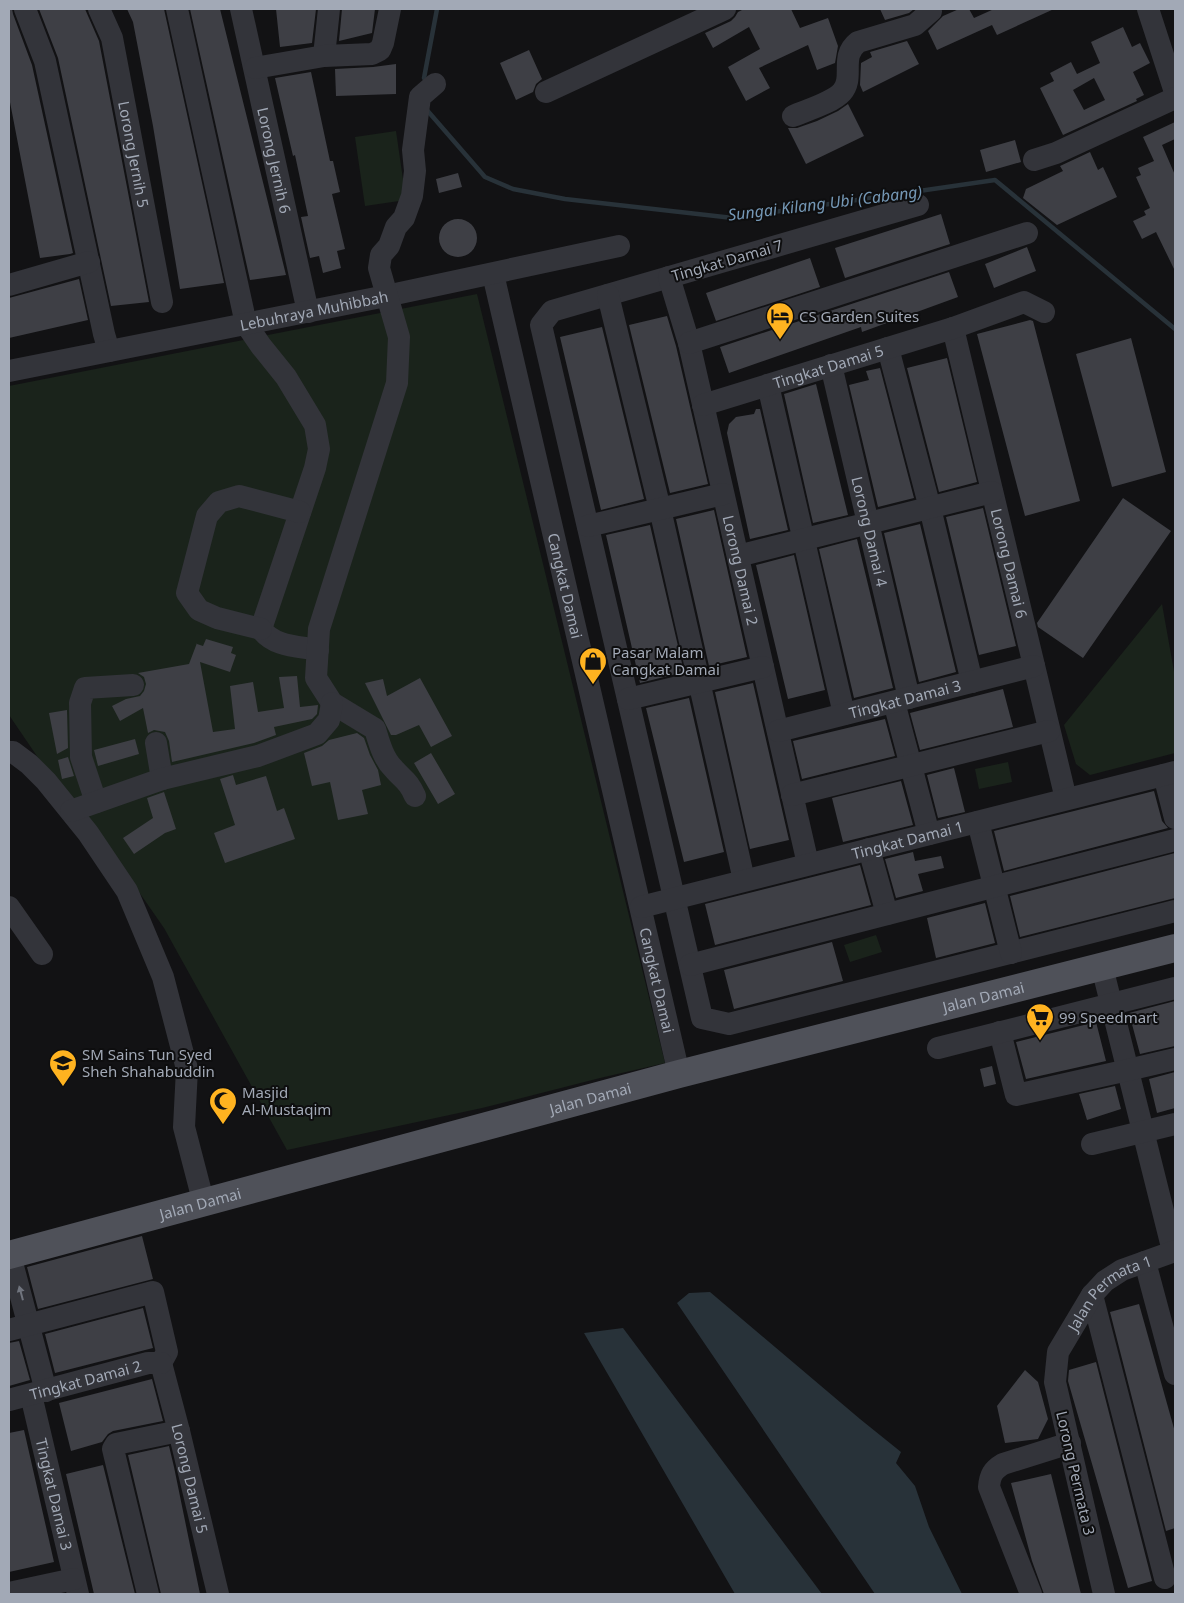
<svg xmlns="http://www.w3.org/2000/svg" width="1184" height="1603" font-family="'Noto Sans',sans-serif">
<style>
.green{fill:#1a231b}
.water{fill:#283239}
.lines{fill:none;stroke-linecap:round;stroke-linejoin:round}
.stream{stroke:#283239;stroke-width:4.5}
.building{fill:#3e3f45;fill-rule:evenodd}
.minor{stroke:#33343a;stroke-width:22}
.major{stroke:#4f5159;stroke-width:28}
.oneway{fill:#70747e}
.labels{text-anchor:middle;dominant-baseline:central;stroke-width:4;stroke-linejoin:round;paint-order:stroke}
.street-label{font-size:15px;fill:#a2a9b6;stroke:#0e0e0f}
.poi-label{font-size:15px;fill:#a2a9b6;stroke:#0e0e0f;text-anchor:start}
.water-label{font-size:16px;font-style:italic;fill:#7598b6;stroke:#0e0e0f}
</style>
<rect width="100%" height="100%" fill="#121214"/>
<path class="green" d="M396,131l10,69 -41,6 -10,-69z
M477,294l188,769 -65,15 -118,30 -195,42 -123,-222 -41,-59 -63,-79 -51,-75v-329z
M1162,604l13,73v76l-85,22 -14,-11 -12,-39z
M1008,762l4,20 -33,7 -4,-20z
M876,935l6,17 -32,10 -6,-17z"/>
<path class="water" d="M710,1292l150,127 41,33 -5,11 19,23 14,41 33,67h-87l-198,-291 12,-10z
M623,1328l199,266h-87l-151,-261z"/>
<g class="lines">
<path class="stream" d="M424,78l13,-69
M426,109l59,68 28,12 52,10 168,19 262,-38 180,149"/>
</g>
<path class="building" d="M9,9h3l1,5 19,51 41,188 -3,1 -30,4 -31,-161z
M39,9h46l14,32 50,261 -38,4 -53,-248z
M127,9h37l60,274 -44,6 -27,-163 -20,-104z
M190,9h30l66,266 -36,5z
M276,9h40l-4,34 -32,4z
M342,9h33l-3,24 -33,8z
M744,9h47l9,19 28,-10 10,28 -3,17 -18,7 -9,-25 -49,23 11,20 -24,13 -18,-34 32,-18 -11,-22 -36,21 -8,-15 26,-12 4,-4 3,-5z
M880,9h34l-5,4 -24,7z
M959,9h10l5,9 20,-9h60l-57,26 -5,-10 -55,25 -9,-19 15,-15z
M1123,27l9,20 8,-4 10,20 -17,9 11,23 -8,4 1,2 -74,34 -23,-47 14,-7 -4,-8 21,-11 6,12 23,-11 -9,-21zM1094,78l11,22 -21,10 -11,-20z
M907,41l12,23 -56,28 -3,-7 1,-22 11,-6 -2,-5z
M529,50l13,29 -6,5 -3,8 -17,8 -16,-37z
M396,64v30l-60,2 -1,-27 38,-2z
M311,72l19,89h3l7,31 -8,2 13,55 -8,2 4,17 -18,5 -4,-17 -9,2 -9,-41 7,-1 -13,-61 -2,1 -18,-78z
M848,104l16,32 -58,28 -18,-36h9l20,-7 21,-10z
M1175,122v17l-13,6 13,30v96l-19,-39 -14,7 -9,-18 13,-6 -2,-4 6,-3 -14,-31 5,-2 -3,-7 16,-7 -11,-24z
M1015,140l6,22 -35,10 -6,-22z
M1090,152l8,18 5,-3 14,30 -60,28 -34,-27 3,-9 37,-18 -3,-5z
M458,173l4,14 -23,6 -3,-14z
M941,214l9,30 -105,34 -10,-30z
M439 238a19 19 0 1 1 38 0a19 19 0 1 1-38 0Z
M1027,247l9,24 -42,17 -9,-24z
M810,258l10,29 -104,34 -10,-28z
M949,272l9,25 -96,35 -1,-5 -132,46 -9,-26z
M79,279l9,41 -79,18v-40z
M667,316l9,30 32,138 -38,9 -41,-168z
M1030,320l3,1 47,180 -55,15 -48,-182z
M602,327l42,172 -43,11 -41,-173z
M1131,338l35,134 -54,15 -36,-133z
M947,358l30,124 -38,10 -32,-124z
M880,368l34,130 -36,9 -29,-122 20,-5 -3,-9z
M816,384l32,131 -35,8 -29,-129z
M756,409h4l28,121 -38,9 -23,-106 2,-9 7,-7 18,-3z
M1123,498l48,33 -88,127 -45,-31 -1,-4z
M983,508l33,138 -37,9 -33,-138z
M714,510l33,147 -38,9 -33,-147z
M920,524l36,148 -37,10 -35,-149z
M650,525l34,147 -44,11 -34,-148z
M857,539l36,149 -39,10 -35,-149z
M794,555l31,135 -37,9 -32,-134z
M206,639l27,8 -2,6 5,2 -6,17 -30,-10 13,70 22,-3 -5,-43 23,-4 5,30 26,-4 -5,-31 18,-1 3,31 18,-2 -1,9 -5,5 -38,8 2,8 -22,8 -82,19 -3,-21 -4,-9 -11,-2 -6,3 -5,-25 -23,13 -8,-15 14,-7 14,-3 4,-5 2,-7 -2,-7 -6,-4 51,-9 8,-21v1l6,2z
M420,678l32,58 -21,11 -12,-22 -23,10h-5l-26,-52 18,-4 4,17z
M753,683l36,157 -39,9 -35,-157z
M1003,689l10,38 -93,23 -10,-37z
M689,698l35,154 -40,10 -38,-154z
M67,710l1,38 -11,6 -8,-41z
M885,719l10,37 -93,23 -9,-38z
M357,733l7,5 6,17 8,15 3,15 -19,5 6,24 -30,6 -8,-38 -18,4 -8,-33 18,-7 7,-6z
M135,739l4,15 -41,12 -4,-16z
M431,753l24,41 -17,10 -24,-41z
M68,757l6,19 -12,3 -4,-19z
M954,768l11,44 -27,6 -11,-43z
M233,775l3,10 30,-9 11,35 7,-3 11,31 -70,24 -11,-30 21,-8 -15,-46z
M901,781l12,44 -70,17 -11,-44z
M1154,791l8,30 6,7 -164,43 -10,-40z
M164,792l12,37 -11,4 -31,21 -11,-16 30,-20 -6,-20z
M913,852l2,9 26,-5 3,12 -26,6 5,17 -27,7 -11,-39z
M1175,853v45l-155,39 -10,-41z
M860,865l11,40 -156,40 -10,-41z
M985,903l10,40 -59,15 -9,-40z
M832,942l11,39 -109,28 -10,-39z
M1175,1001v45l-35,8 -11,-41z
M1096,1022l10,39 -80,18 -10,-37z
M992,1066l4,18 -12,3 -4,-18z
M1175,1072v36l-18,5 -8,-34z
M1115,1086l6,23 -34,11 -8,-26z
M142,1236l11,43 -115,30 -11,-42z
M1139,1304l36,128v96l-9,3 -56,-219z
M143,1308l10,40 -98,25 -10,-39z
M19,1341l11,39 -21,6v-43z
M1096,1362l56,219 -24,7 -60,-207 1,-11z
M1025,1370l13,12 10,37 -10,20 -33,4 -8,-37z
M152,1379l11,42 -50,10 -5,3 -6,8 -31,9 -12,-48z
M24,1430l30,132 -45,10v-139z
M169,1446l5,21 26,127h-39l-33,-139z
M103,1465l32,129h-41l-28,-120z
M1051,1474l30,120h-37l-12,-33 -21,-78z"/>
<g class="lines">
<g class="minor">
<path d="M25,9l20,52 59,273 5,17"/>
<path id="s1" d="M99,9l13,29 50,264"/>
<path d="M177,9l69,315 15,22 25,31 29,48 4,24 -4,19 -54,161c13,18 37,17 57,21"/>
<path id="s2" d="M241,9l67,303"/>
<path d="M1148,9l27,83"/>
<path d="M324,56l5,-47"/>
<path d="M255,68l69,-12 48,-2 8,-4 3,-7 7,-34"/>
<path d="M546,92l179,-83"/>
<path d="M793,116c14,-6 39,-13 49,-24 13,-15 -3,-35 16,-50l57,-17 16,-14"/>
<path d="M1034,160l22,-7 119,-55"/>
<path d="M918,205l-366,106 -11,14 161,693 27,6 446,-113"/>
<path id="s3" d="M493,274l186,800"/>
<path id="s4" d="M669,277l20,66 119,521"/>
<path d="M9,285l80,-23"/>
<path d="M608,295l52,214 84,371"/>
<path id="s5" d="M953,328l113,471"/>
<path d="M689,343l338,-110"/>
<path d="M888,348l42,160 42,174"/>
<path id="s6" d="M831,365l78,333"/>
<path id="s7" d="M9,371l377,-75 233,-50"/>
<path d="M768,385l76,329"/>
<path id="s8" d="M703,405l250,-77 71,-26 20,10"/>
<path d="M588,526l135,-32"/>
<path d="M738,556l254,-64"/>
<path d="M261,629l-44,-11 -18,-8 -12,-17 20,-77 12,-14 20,-6 61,16"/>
<path d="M628,699l135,-32"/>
<path d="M894,702l35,132"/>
<path id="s9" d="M778,731l256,-65"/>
<path d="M156,743l6,36"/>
<path d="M9,752h4l16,12 17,17 42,52 39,58 36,86 24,92 -3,58 20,77"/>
<path d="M1164,775l11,43"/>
<path d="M792,795l257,-64"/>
<path d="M415,796c-7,-16 -12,-16 -22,-28 -10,-10 -14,-26 -18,-39l-43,-26 -16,-25 3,-49 78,-246 2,-46 -20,-69 2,-13 8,-9 7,-19 8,-9 8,-22 3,-25 -2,-21 7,-53 15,-13"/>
<path d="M96,802l-15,-45 -1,-54 5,-15 48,-3"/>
<path d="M71,811l91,-32 96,-23 59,-22 12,-14 3,-17"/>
<path d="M978,822l33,131"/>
<path d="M869,849l18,65"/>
<path d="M9,907l33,47"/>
<path id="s10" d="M641,907l534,-135"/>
<path d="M690,965l485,-125"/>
<path d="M1102,967l71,284"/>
<path d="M1000,1032l16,63 112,-25 47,-11"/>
<path d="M938,1048l237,-60"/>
<path d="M1092,1144l83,-20"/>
<path d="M10,1255l36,136"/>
<path d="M1145,1262l30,112"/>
<path d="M1092,1295l73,283"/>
<path d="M9,1330l144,-38 14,60 -6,11"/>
<path id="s11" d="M161,1363l18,68 39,163"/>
<path id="s12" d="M31,1395l47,199"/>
<path id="s13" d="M9,1400l139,-37h13"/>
<path d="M9,1593l65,-14"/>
<path d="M148,1594l-35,-145 3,-5 63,-13"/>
<path d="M1031,1594l-42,-107c1,-12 4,-17 14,-23l67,-21"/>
<path id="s14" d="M1104,1594l-49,-212 3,-30 34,-57 13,-14 17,-11 53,-19"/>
</g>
<path class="major" id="s15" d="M9,1255l670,-181 496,-126"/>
</g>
<defs><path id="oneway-solid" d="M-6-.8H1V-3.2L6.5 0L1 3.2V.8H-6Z" transform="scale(1.25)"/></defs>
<use class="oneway" href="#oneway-solid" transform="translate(21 1293) rotate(-105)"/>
<defs>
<g id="hotel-pin" transform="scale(1.4375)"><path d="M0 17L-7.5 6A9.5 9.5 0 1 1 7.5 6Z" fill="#ffb320" stroke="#0e0e0f"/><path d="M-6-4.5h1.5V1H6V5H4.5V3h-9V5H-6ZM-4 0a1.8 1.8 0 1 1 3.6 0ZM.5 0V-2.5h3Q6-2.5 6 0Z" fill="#111"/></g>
<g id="shop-pin" transform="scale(1.4375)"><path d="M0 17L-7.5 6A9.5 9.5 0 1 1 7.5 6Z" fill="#ffb320" stroke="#0e0e0f"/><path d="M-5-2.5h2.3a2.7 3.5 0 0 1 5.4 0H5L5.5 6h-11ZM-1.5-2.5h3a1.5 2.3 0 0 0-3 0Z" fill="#111"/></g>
<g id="supermarket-pin" transform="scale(1.4375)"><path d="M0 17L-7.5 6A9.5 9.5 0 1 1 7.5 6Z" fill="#ffb320" stroke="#0e0e0f"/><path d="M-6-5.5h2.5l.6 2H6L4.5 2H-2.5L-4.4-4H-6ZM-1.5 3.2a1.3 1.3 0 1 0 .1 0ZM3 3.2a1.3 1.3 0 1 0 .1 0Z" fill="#111"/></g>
<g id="school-pin" transform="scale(1.4375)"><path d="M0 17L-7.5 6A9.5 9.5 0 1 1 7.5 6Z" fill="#ffb320" stroke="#0e0e0f"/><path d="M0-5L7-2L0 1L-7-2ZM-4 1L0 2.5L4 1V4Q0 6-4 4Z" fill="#111"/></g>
<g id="mosque-pin" transform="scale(1.4375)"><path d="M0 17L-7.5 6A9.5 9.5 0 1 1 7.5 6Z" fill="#ffb320" stroke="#0e0e0f"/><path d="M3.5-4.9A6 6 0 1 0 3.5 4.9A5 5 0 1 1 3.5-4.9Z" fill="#111"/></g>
</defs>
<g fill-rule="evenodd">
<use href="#hotel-pin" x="780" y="316"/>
<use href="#shop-pin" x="593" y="661"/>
<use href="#supermarket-pin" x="1040" y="1017"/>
<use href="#school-pin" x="63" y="1063"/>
<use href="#mosque-pin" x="223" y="1101"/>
</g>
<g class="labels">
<g class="street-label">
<text stroke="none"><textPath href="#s1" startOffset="150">Lorong Jernih 5</textPath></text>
<text stroke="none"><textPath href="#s2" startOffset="155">Lorong Jernih 6</textPath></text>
<text transform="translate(727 260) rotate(-16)">Tingkat Damai 7</text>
<text stroke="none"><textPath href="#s7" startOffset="311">Lebuhraya Muhibbah</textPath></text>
<text stroke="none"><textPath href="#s8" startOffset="131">Tingkat Damai 5</textPath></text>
<text stroke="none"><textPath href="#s6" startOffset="171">Lorong Damai 4</textPath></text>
<text stroke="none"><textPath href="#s5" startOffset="242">Lorong Damai 6</textPath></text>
<text stroke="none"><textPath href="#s4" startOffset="302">Lorong Damai 2</textPath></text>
<text stroke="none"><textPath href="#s3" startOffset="320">Cangkat Damai</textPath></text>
<text stroke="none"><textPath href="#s9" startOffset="131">Tingkat Damai 3</textPath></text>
<text stroke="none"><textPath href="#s10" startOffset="275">Tingkat Damai 1</textPath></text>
<text stroke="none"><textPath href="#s3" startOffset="725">Cangkat Damai</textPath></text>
<text stroke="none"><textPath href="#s15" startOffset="1008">Jalan Damai</textPath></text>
<text stroke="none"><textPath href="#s15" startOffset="602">Jalan Damai</textPath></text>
<text stroke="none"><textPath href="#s15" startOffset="198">Jalan Damai</textPath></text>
<text stroke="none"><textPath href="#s14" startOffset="329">Jalan Permata 1</textPath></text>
<text stroke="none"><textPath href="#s13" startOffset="79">Tingkat Damai 2</textPath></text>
<text transform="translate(1076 1473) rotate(77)">Lorong Permata 3</text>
<text stroke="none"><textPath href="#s11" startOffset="119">Lorong Damai 5</textPath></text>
<text stroke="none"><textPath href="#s12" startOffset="102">Tingkat Damai 3</textPath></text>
</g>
<g class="poi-label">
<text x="799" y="316">CS Garden Suites</text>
<text x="612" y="652">Pasar Malam<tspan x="612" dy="17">Cangkat Damai</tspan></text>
<text x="1059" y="1017">99 Speedmart</text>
<text x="82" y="1054">SM Sains Tun Syed<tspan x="82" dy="17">Sheh Shahabuddin</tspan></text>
<text x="242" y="1092">Masjid<tspan x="242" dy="17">Al-Mustaqim</tspan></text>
</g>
<g class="water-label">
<text transform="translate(825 203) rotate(-7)">Sungai Kilang Ubi (Cabang)</text>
</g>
</g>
<rect width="1184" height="1603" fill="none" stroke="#a2a9b6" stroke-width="20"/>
</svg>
